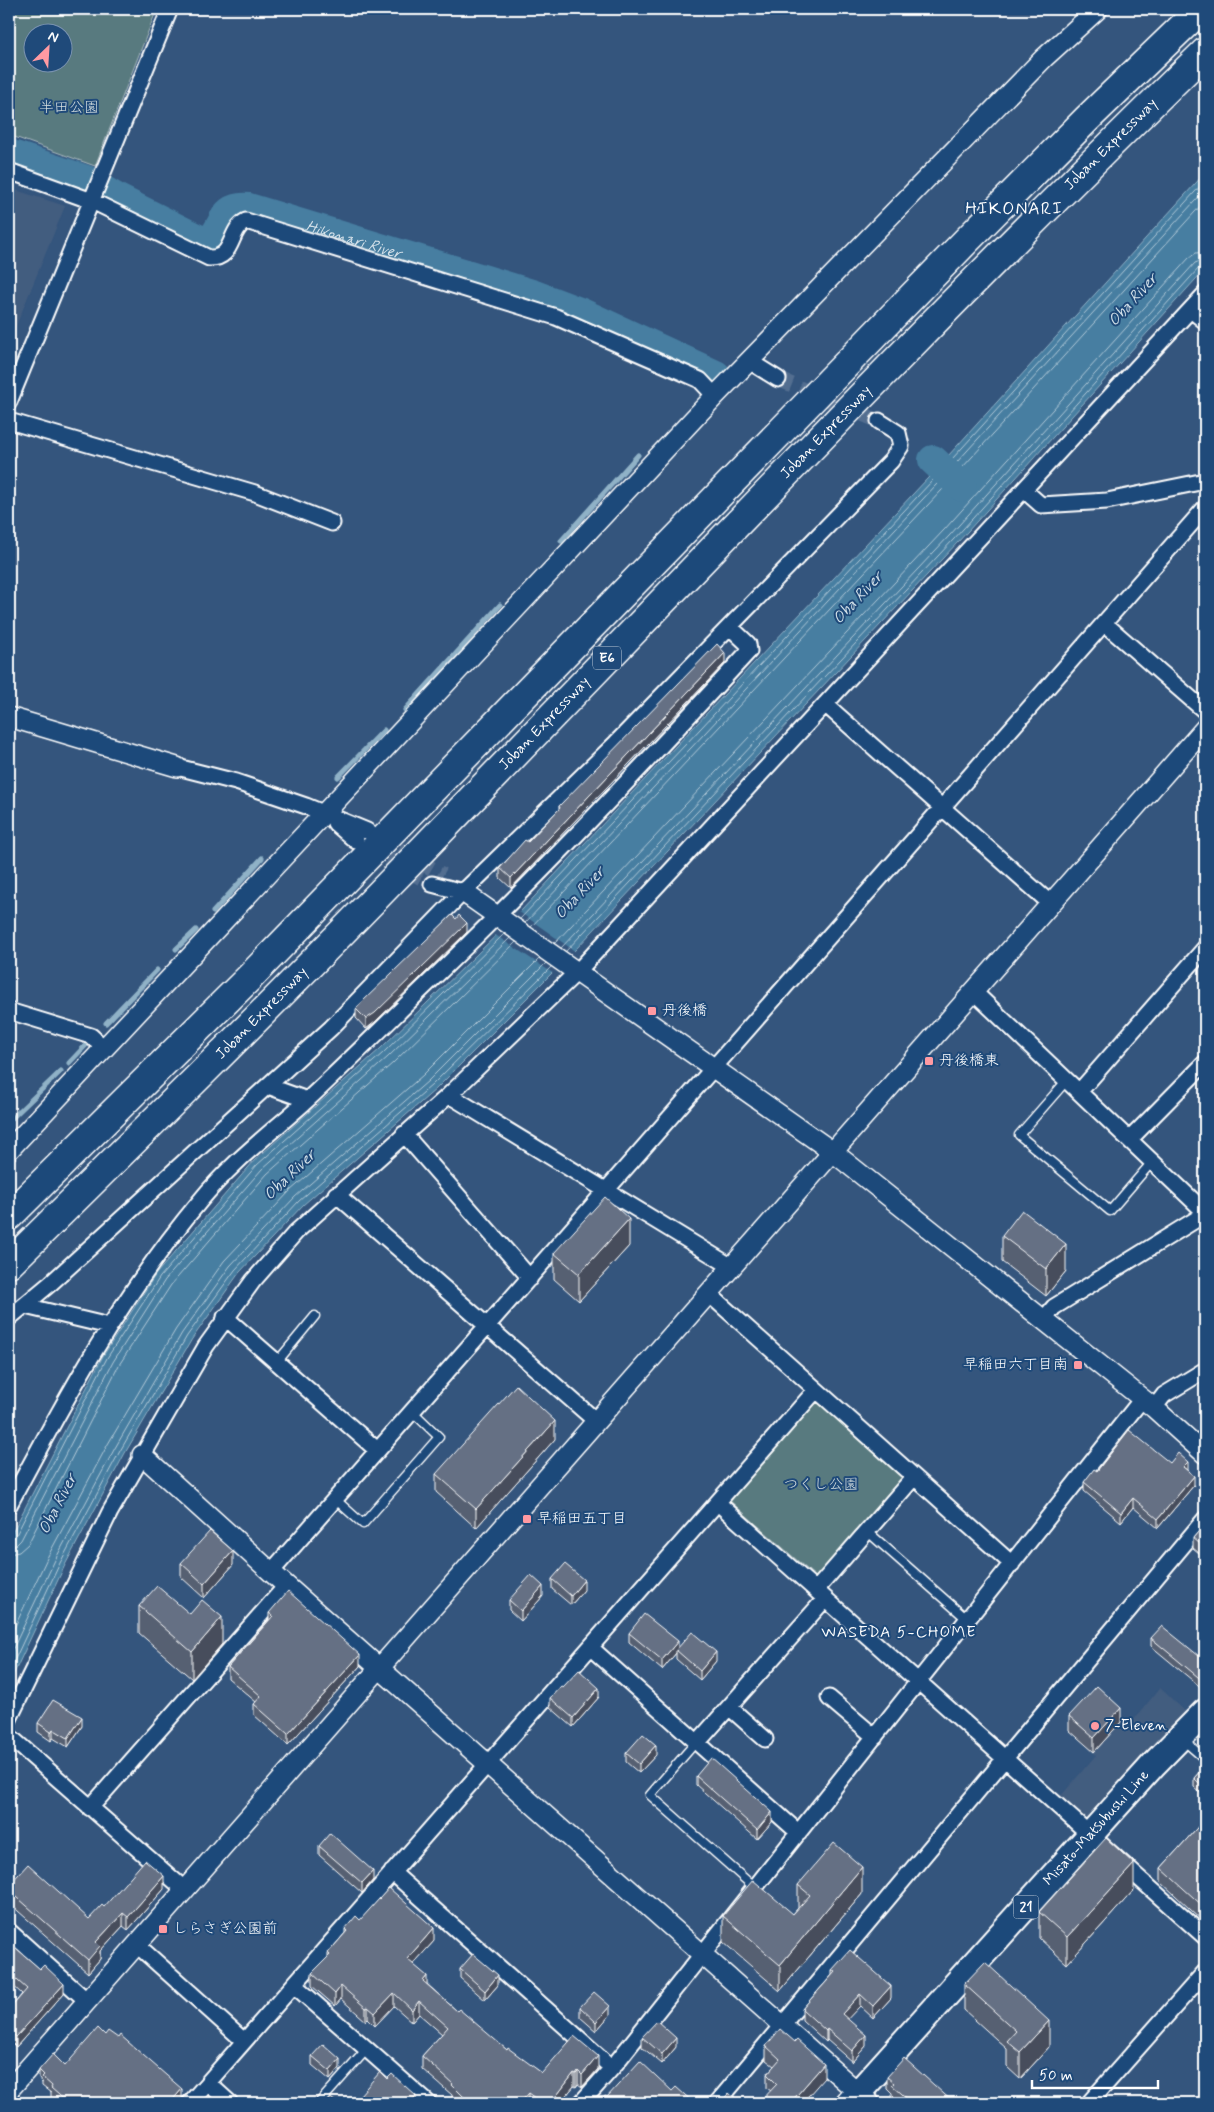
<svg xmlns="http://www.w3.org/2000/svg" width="1214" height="2112" font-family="Mynerve,'Klee One',sans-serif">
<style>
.built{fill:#435d7f}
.green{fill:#587a7f;stroke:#acbcbf;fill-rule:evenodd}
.water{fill:#467ea1;stroke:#90b2c7}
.pier{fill:#34557d}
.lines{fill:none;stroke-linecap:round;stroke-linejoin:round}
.shore{stroke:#b5cbd9;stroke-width:1}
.stream{stroke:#90b2c7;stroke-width:5}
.river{stroke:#467ea1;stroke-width:30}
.minor-tunnel{stroke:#526e90;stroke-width:15;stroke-dasharray:15 8;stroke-linecap:butt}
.service-casing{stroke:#fff;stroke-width:11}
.minor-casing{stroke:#fff;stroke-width:19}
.tertiary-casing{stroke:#fff;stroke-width:22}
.primary-casing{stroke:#fff;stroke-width:29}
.motorway-casing{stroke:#fff;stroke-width:31}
.service{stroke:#1f4a7a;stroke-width:8}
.minor{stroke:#1f4a7a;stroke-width:15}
.tertiary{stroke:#1f4a7a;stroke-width:19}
.primary{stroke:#1f4a7a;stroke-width:25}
.motorway{stroke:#1f4a7a;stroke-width:28}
.wall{fill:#576072;stroke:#fff}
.shaded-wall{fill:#474e5c;stroke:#fff}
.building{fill:#657084;stroke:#fff}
.poi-dot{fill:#ff9aa2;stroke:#1f4a7a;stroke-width:2}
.labels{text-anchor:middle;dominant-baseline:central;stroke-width:4;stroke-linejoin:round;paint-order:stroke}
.shield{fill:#1f4a7a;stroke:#bcc9d7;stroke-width:1}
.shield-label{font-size:14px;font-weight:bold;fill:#fff}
.park-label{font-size:15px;fill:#d5dedf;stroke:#1f4a7a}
.street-label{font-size:15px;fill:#fff;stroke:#1f4a7a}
.poi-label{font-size:15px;fill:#fff;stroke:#1f4a7a;text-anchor:start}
.water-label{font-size:16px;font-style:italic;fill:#d1dfe8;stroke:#1f4a7a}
.neighbourhood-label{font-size:16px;letter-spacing:1px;fill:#fff;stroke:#1f4a7a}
.quarter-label{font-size:18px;letter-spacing:1px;fill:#fff;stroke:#1f4a7a}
</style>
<rect width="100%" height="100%" fill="#34557d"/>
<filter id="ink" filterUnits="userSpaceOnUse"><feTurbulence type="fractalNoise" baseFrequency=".02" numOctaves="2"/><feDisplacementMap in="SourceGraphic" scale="10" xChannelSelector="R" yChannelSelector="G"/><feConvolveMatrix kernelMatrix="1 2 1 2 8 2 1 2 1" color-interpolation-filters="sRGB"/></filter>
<g filter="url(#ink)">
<path class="built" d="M9,188l56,18 -56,137z
M1160,1688l27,25 -93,102 -9,3 -24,-22 35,-41 -28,-26 29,-32 31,30z"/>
<path class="green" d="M9,9h148l-62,157 -86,-31zM32,32h30v30h-30z
M818,1400l86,79 -87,99 -88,-78z"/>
<path class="water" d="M1205,173v96l-247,273 -382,407 -140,140 -133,116 -64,68 -47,66 -67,114 -60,112 -56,119v-145l94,-183 53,-82 98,-113 126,-112 140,-137 408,-434z"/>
<path class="pier" d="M518,911l58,41 -22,22 -60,-40z"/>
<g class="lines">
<path class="shore" d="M520,919l166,-175 246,-263 273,-300
M525,923l166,-175 245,-263 269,-295
M531,927l411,-437 263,-289
M555,943l389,-413 245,-272 7,-5 9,-1
M561,948l389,-413 245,-272 10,-4
M566,951l388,-412 245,-271 6,-2
M9,1540l6,-3 92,-179 53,-81 97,-112 126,-112 121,-119
M9,1546l7,-1 5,-5 92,-178 52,-82 97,-111 126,-112 122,-119
M9,1554l10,-2 9,-8 91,-179 52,-80 96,-111 126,-111 123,-121
M9,1639l39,-83 60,-112 68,-115 48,-68 66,-70 133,-116 116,-116
M9,1657l46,-97 60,-112 67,-115 48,-67 65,-69 133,-116 118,-118
M9,1672l51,-109 60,-112 67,-115 48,-66 64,-69 133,-116 119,-118"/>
<path class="stream" d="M561,541l77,-86
M405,710l95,-105
M338,777l46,-47
M213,912l49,-54
M176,949l20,-19
M106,1023l51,-53
M69,1063l18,-19
M9,1121l52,-50"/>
<g class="river">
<path id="s1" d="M9,154l77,26 32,19 84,42h7c17,-14 11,-36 40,-33l283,86 50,19 134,62"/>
<path d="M933,460l29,27"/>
</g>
<path class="minor-tunnel" d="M778,379l101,42
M379,838l64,37
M368,848l64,36"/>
<g class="service-casing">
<path id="service" d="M1067,1080l-48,55 91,76 42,-49
M277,1362l38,-46
M335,1499l28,25 76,-87 -27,-26
M867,1531l101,89
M1182,1739l23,20
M696,1742l-46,53 105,93
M319,2103l48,-54"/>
</g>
<g class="minor-casing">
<path id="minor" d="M9,171l83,30 117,57c26,1 19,-28 37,-37l310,96 144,63 15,16
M1191,310l14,11
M749,361l29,18
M9,402l161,-393
M9,421l246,72 77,30
M1024,490l17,15 66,-4 98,-20
M1105,624l100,87
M825,704l226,200
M177,767l59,15 70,24 61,25
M335,823l21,18
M432,884l31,8
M974,992l231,220
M9,1011l82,25 13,12
M268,1086l39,14
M1079,1092l126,-144
M449,1095l283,172
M404,1134l126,144
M1129,1140l76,-77
M336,1194l260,227
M709,1294l303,270
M25,1306l84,20
M225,1317l152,133
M9,1318l42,-35 280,-255 132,-136 153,-149 275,-282 10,-15 -3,-13 -19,-12
M1043,1320l11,-13 151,-93
M1154,1408l10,-13 41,-25
M718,1503l487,434
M9,1505c56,-106 113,-211 191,-304 30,-37 68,-66 104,-98 39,-36 77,-74 115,-111 114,-109 223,-225 330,-341l-1,-7 -18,-17
M271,1572l934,-1064
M816,1590l98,-113
M591,1648l208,185
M829,1698l46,39
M729,1707l36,32
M9,1719l101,-207 96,-166 47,-65 43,-49 153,-137 129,-124 627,-677
M9,1736l176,154
M697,1743l128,-144
M90,1808l196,-222
M392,1872l220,196
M9,1931l77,69
M136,1944l108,97
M294,1985l134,118
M208,2083l22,20
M190,2103l626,-713
M581,2103l31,-35 530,-669
M717,2103l488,-584
M1089,2103l116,-131"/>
</g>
<g class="tertiary-casing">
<path id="tertiary" d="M9,717l168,50
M463,892l370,260 321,256 51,46
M9,1150l706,-754 329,-338 54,-49
M142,1455l129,117 599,531
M9,2090l1196,-1362"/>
</g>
<g class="primary-casing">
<g id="primary">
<path id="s2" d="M849,2103l305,-339 51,-52"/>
</g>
</g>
<g class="motorway-casing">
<g id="motorway">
<path d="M9,1216l240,-238 718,-738 120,-121 114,-110"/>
<path id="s3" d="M9,1264c128,-126 256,-252 381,-381 271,-278 537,-561 815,-831"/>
</g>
</g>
<use href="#service" class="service"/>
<use href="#minor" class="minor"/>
<use href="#tertiary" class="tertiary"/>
<use href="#primary" class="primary"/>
<use href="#motorway" class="motorway"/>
</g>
<path class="wall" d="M1205,511v28l-5,-4v-18z
M725,663l-214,225 -11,-10v-10l28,-26 31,-33v-3z
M467,932l-92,90 -9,7 -10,-11v-9z
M1002,1236l64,35 -20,25 -44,-34z
M629,1246l-50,55 -25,-22v-26z
M555,1439l-79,89 -40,-36v-18z
M1170,1463l18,8 6,14 -36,43 -25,-21 -12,15 -37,-31v-9l13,-11z
M1205,1524v34l-12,-10v-10z
M181,1563l52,2 -29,33 -23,-21z
M1205,1575v19l-5,-4v-10z
M552,1579l32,11 -13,15 -19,-16z
M543,1596l-22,25 -12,-11v-10z
M139,1606l83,38 -30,35 -53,-46z
M269,1613l91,53 -72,79 -34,-30v-11l2,-2 -28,-24v-11l41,-47z
M629,1633l49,15 38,13 -16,19 -24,-21v-6l-14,17 -33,-28z
M1151,1638l48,18 6,-8 -1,42 -53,-44z
M563,1687l36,10 -26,30 -23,-20v-9z
M1069,1716l52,6 -27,30 -25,-22z
M38,1723l44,3 -14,21 -15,-9 -2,3 -13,-9z
M626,1753l30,2 -17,18 -13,-11z
M1205,1766v31l-11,-10v-9z
M696,1776l76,46 -15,17 -61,-54z
M1205,1819v104l-44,-41v-14z
M319,1846l54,34 -11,13 -43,-38z
M9,1885l80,34 15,-12 60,-18 -36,41 -5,-4 -23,25v8l-12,14 -79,-70z
M798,1885l64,9 -82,97 -57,-49v-26l70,-2 5,-6z
M1134,1890l-67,74 -28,-26v-26z
M360,1920l74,21 -21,23 14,20 30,27 50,39 35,23 56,-4 -16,18 -4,-3 -2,3 -2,-1 -14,17h-103l-5,-5v-3l-30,-26v-13l20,-22 -23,-20 -7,8 -18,-16 -19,20 -7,-7 -2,2 -25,-22 -6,7 -23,-20v-13l16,-16v-4l17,-20v-4z
M9,1942l55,51 -48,54 -7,-7v-30l13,-16 -13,-12z
M460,1969l38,16 -13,15 -25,-22z
M832,1970l59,28 -18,20 -13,-12 -13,13 19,27 -14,16 -25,-22 -1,2 -24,-22v-11l30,-34z
M964,1984l85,63 -29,32 -13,-12v-18l-43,-39z
M580,2007l30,8 -14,16 -16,-14z
M642,2037l34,10 -14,17 -20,-17z
M766,2046l58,32 -53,13 -4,-3v-14l7,-8 -8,-6z
M312,2056l28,12 -10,12 -18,-15z
M65,2066l117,33 -4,4h-121l-6,-6v-4l-9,-7v-3l-3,-4v-9z
M887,2077l67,26h-54l-8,-6v-4l-5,-5z"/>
<path class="shaded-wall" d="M725,653v10l-214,225v-10z
M467,923v9l-92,90 -9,7v-10z
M629,1219v27l-50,55v-27z
M1066,1244v27l-20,25v-27z
M555,1421v18l-79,89v-19z
M1188,1462v9l-5,-4z
M1194,1476v9l-36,43v-9z
M1133,1498v9l-12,15v-9z
M233,1551v14l-29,33v-14z
M584,1580v10l-13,15v-9z
M543,1586v10l-22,25v-10z
M222,1617v27l-30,35v-27z
M678,1641v9h-2v3l-14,17v-10z
M716,1652v9l-16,19v-9z
M360,1655v11l-72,79v-11z
M1205,1680v8l-1,2v-8z
M599,1688v9l-26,30v-9z
M1121,1708v14l-27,30v-14z
M82,1717v9l-14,21v-9z
M53,1729v9l-2,3v-9z
M656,1745v10l-17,18v-9z
M772,1812v10l-15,17v-9z
M1134,1864v26l-67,74v-27z
M862,1867v27l-82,97v-26z
M373,1871v9l-11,13v-10z
M164,1876v13l-36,41v-13z
M123,1913v13l-23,25v8l-12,14v-13l8,-18z
M434,1928v13l-27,30v-12z
M498,1975v10l-13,15v-9z
M427,1976v13l-4,-8z
M64,1984v9l-48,54v-10z
M341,1986v13l-6,7v-12z
M891,1986v12l-18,20v-12z
M394,1993v13l-19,20v-13z
M860,1994v12l-18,19v-11z
M419,2001v13l-7,8v-12z
M610,2006v9l-14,16v-9z
M368,2007v12l-2,2v-13z
M1049,2021v26l-29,32v-27z
M827,2029v11l-1,2v-11z
M866,2035v11l-14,16v-11z
M676,2038v9l-14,17v-10z
M598,2056v13l-16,18v-12z
M340,2059v9l-10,12v-9z
M824,2064v14l-22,25h-11v-1z
M578,2071v13l-2,3v-13z
M574,2073v13l-14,17h-9z
M182,2089v10l-4,4h-8z
M529,2093v10h-9z
M416,2096v7h-6z"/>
<path class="building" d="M1205,511v10l-5,-4z
M717,644l8,9 -214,225 -11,-10 25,-28 3,2 32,-34 -1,-2z
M452,915l4,4 3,-4 8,8 -92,90 -9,6 -10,-10 7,-8z
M605,1197l24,22 -50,55 -25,-21z
M1022,1210l44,34 -20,25 -44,-33z
M516,1385l39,36 -79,88 -40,-35z
M1129,1430l41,33 8,-10 10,9 -5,5 11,9 -36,43 -25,-21 -12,15 -37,-31 10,-13 3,2z
M1205,1524v24l-12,-10z
M210,1531l23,20 -29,33 -23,-21z
M565,1564l19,16 -13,16 -19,-17z
M531,1575l12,11 -22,25 -12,-11z
M1205,1575v10l-5,-5z
M157,1586l33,28 12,-14 20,17 -30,35 -53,-46z
M288,1591l72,64 -72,79 -34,-30 7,-8 -33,-29 45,-51 -4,-3z
M644,1614l34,27 -16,19 -33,-27z
M1162,1626l37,30 6,-8v32l-1,2 -53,-44z
M692,1632l24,20 -16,19 -24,-21z
M579,1670l20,18 -26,30 -23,-20 11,-12 2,1z
M1097,1686l24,22 -27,30 -25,-22z
M53,1700l29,17 -14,21 -15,-9 -2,3 -13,-9z
M643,1734l13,11 -17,19 -13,-11z
M711,1758l61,54 -15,18 -61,-54z
M1205,1766v23l-11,-11z
M1205,1819v89l-44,-40z
M330,1833l43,38 -11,12 -43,-37z
M1106,1838l28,26 -67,73 -28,-25z
M834,1843l28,24 -82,98 -57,-49 30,-36 40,34 17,-19 -12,-10z
M145,1860l19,16 -36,41 -5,-4 -27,29 4,4 -12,14 -79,-70v-5l19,-21 61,55 13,-14 2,2z
M389,1888l45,40 -27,31 20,17 -4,5 34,30 2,-2 48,41 1,-2 34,25 32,-37 24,20 -16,19 -4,-4 -2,3 -2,-1 -23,30h-8l-14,-10 -9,10h-50l-18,-18 1,-1 -31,-28 26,-29 -29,-26 -7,9 -18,-17 -19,20 -7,-6 -2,1 -25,-22 -6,8 -23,-21 18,-18 -2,-2 19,-22 -2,-2 11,-13 4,4z
M9,1942l31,27 4,-4 20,19 -48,53 -7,-6v-21l18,-21 -18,-16z
M850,1950l41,36 -18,20 -13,-12 -18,20 24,21 -14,16 -25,-22 -1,2 -24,-22 33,-37 -3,-2z
M473,1954l25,21 -13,16 -25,-22z
M985,1962l64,59 -29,31 -13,-11 9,-10 -52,-47z
M594,1992l16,14 -14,16 -16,-15z
M657,2021l19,17 -14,16 -20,-17z
M98,2028l7,7 3,-4 10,7 2,-3 62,54 -12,14h-102l-17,-15 1,-2 -10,-9 2,-2 -5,-5 14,-16 12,12z
M780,2029l15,13 2,-2 27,24 -33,38 2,1h-34l18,-19 -10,-10 13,-15 -14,-13z
M323,2044l17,15 -10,12 -18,-15z
M904,2058l50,45h-42l-20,-18 2,-2 -7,-6z
M640,2061l32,30 4,-4 18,16h-95l6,-7 2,1z
M380,2072l7,7 5,-5 24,22 -6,7h-57z
M729,2093l11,10h-20z
M331,2098l6,5h-15l3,-2 2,2z"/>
</g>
<g class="poi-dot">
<rect x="647" y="1006" width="10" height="10" rx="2.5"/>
<rect x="924" y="1056" width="10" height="10" rx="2.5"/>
<rect x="1073" y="1360" width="10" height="10" rx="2.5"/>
<rect x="522" y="1514" width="10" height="10" rx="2.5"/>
<circle cx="1095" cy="1726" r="5"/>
<rect x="158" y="1924" width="10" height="10" rx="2.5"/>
</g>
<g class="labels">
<g class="shield">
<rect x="593" y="646.5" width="28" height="23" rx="4"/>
<rect x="1013.5" y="1895.5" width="25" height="23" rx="4"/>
</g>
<g class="shield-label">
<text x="607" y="658">E6</text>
<text x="1026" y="1907">21</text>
</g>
<g class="park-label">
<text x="69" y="108">半田公園</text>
<text x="821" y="1485">つくし公園</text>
</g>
<g class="street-label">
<text stroke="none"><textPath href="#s3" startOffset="1571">Joban Expressway</textPath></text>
<text stroke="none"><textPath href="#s3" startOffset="1166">Joban Expressway</textPath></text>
<text stroke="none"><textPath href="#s3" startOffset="761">Joban Expressway</textPath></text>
<text stroke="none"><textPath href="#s3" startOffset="356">Joban Expressway</textPath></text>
<text stroke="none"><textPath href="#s2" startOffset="370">Misato-Matsubushi Line</textPath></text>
</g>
<g class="poi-label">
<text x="662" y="1011">丹後橋</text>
<text x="939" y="1061">丹後橋東</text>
<text x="1068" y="1365" text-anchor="end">早稲田六丁目南</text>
<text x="537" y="1519">早稲田五丁目</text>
<text x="1105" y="1726">7-Eleven</text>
<text x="173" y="1929">しらさぎ公園前</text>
</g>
<g class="water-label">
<text stroke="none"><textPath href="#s1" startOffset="385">Hikonari River</textPath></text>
<text transform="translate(1133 300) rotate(-48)">Oba River</text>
<text transform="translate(858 598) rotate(-47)">Oba River</text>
<text transform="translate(580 893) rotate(-47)">Oba River</text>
<text transform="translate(290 1175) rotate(-44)">Oba River</text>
<text transform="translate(58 1504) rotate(-63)">Oba River</text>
</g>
<g class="neighbourhood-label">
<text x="899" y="1632">WASEDA 5-CHOME</text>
</g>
<g class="quarter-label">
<text x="1014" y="209">HIKONARI</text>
</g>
</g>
<rect width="1214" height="2112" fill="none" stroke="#1f4a7a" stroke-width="30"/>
<rect x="15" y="15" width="1184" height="2082" fill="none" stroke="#fff" stroke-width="2" filter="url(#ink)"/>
<g transform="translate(48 48) rotate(25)"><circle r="24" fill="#1f4a7a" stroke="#7992af"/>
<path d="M0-4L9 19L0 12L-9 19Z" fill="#ff9aa2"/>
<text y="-8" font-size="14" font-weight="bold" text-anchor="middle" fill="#ffffff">N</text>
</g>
<path d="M1032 2080v8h126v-8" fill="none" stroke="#ffffff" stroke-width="2.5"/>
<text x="1039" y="2080" font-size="15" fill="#ffffff" stroke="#1f4a7a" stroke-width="4" paint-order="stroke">50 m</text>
</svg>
